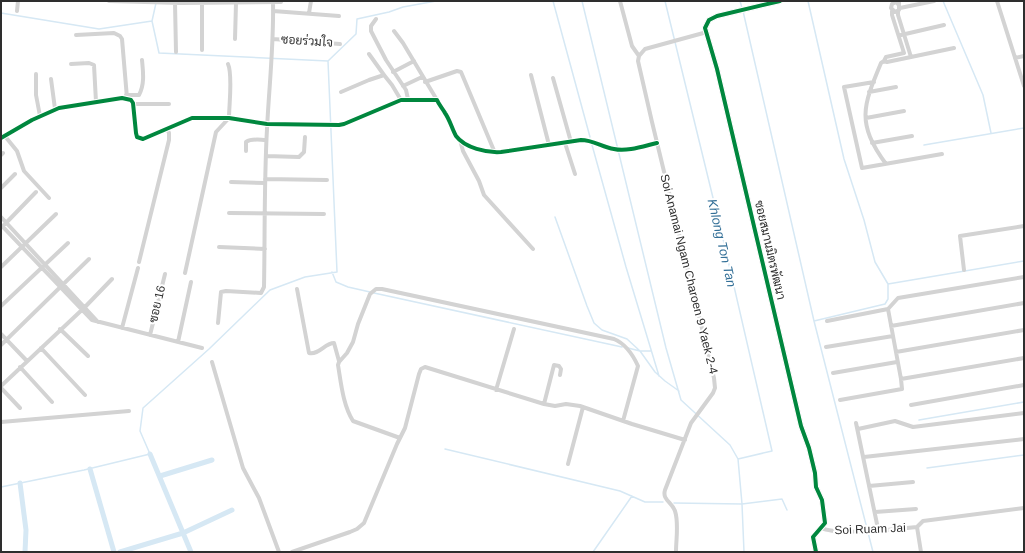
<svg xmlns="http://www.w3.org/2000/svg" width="1025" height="553" font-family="Arial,Sarabun,sans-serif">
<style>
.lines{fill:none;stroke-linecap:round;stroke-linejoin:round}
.stream{stroke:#d6e8f4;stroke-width:1.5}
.canal{stroke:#d6e8f4;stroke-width:5}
.street{stroke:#d3d3d3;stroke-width:4}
.secondary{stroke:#ccc;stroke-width:5.5}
.cycleway-casing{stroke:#fff;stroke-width:6}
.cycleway{stroke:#00873e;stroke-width:4}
.labels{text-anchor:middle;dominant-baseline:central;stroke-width:4;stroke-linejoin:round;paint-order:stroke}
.street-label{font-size:12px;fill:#2e2e2e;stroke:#fff}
.water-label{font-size:13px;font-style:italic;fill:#347098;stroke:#fff}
</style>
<rect width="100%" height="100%" fill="#fff"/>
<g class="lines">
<path class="stream" d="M553,1l37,136
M582,1l84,347 15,52 49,45 8,14
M665,1l59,242 48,208 -34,8 4,45 2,48
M740,1l2,7
M808,1l36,158 20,61 11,42 13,22v15l-3,5 -71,17
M943,1l40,94 8,38
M156,3l-4,18 7,32 169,8 28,-27 1,-15 32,-7 14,-5 33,-6
M743,11l71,310 59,231
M1,13l98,16 53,-8
M592,145l34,122 33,109
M924,145l100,-17
M555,217l32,89 7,17 8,7 25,9 13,12 15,21 10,9 14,10
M332,272l4,10 12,5 22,5
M888,284l136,-23
M374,293l248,54
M628,348l12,3h11
M919,420l105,-18
M445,449l175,42 25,11h18
M927,468l97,-13
M1,487l83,-17 66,-16 -10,-23 3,-23 66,-59 61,-59 35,-13 32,-5 -9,-211
M674,503l68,1 40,-5 5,11
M593,552l39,-56"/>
<path class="canal" d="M150,454l41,98
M90,469l24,83
M160,476l52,-16
M20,483l6,47 -1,22
M120,552l63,-19 49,-23"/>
<path class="street" d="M109,1l72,2 100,-1
M620,1l12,45 7,10
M997,1l27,85
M175,3l1,49
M202,3v47
M898,4l-2,-2 -4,2 -1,4 4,4 4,-2v-9
M900,8l34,-7
M17,11l1,-10
M273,11l66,5
M892,11v4l12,38 -18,4 -2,4 3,1 24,-5 -13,-42v-4
M309,13l2,-12
M376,19l-5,7v5l15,29 20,30 2,9
M394,31l9,12 34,57
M76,35l38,-2 6,3 2,3 5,59
M901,35l43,-10
M235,39l1,-36
M273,39l67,5
M369,54l15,21
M911,57l43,-9
M1015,58l9,-2
M884,61l-3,2c-18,43 -25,60 5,101
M71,64l18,-1 5,2 2,37
M393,72l21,-11
M36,74v21l4,21
M531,75l18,70
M553,78l18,64
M51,79l4,30
M425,82l32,-11 4,1 34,81
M874,82l-30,5 18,81 80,-14
M403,86l19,-9
M341,92l28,-12 15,-5 8,10 9,15
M869,92l27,-5
M126,95h13c6,-11 4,-24 3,-35
M133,104h36
M866,118l38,-7
M4,135l13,16 7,20 25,27
M1,138l31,-18 27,-12 63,-10 9,2 2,3 3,30 1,4 6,2 49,-21h37l38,6 72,1 5,-1 57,-24h36c2,5 6,9 8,13 5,7 7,16 11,23 9,12 31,17 45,16l80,-12c12,0 21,7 33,9 13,3 30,-3 43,-6
M460,140l3,11 16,30 5,14 49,54
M565,143l10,31
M872,143l40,-7
M246,151v-9c6,-4 14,-2 20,-2
M1,155l2,-2
M266,156l33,1 5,-5 1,-15
M265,179l62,1
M231,182l34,1
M1,188l14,-14
M229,213l95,1
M1,217l97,105
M5,224l31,-32
M1,225l91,95 110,28
M219,247l46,2
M139,262l30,-122v-7l-2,-4
M1,267l55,-53
M964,270l-4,-34 64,-10
M185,273l31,-141 13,-14c0,-13 4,-43 -1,-54
M297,289l12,64c10,2 16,-10 25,-10l5,18
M1,306l67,-63
M888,309l10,-11 126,-21
M827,321l61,-12 13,70 1,10 -62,11
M218,323l3,-31 5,-1 35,2 3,-6c1,-52 0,-105 3,-158 2,-42 7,-84 6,-127
M891,326l133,-23
M122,328l16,-60
M60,329l28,27
M1,334l26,27
M150,335l15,-61
M178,342l13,-60
M1,345l88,-86
M826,347l67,-11
M41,348l44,47
M896,352l128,-22
M212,362l31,106 16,30 20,54
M20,367l32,35
M833,373l64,-11
M901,379l123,-21
M1,386l84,-79 27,-28
M1,388l19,20
M496,390l18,-61
M544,404l10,-39 5,1 2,3 -1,6
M911,405l113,-20
M1,422l128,-11
M856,423l21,101
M858,429l37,-8 18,6 111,-14
M400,438l-47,-17c-10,-16 -12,-38 -15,-56l1,-3 8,-9 6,-11 5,-18 12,-30 6,-5h6l232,50c12,5 19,16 24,27l-15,55
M864,457l160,-18
M568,464l15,-57
M869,486l44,-4
M875,512l41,-3
M917,527l6,-6 101,-13
M822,528c14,8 76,1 95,-1l4,25
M292,552l58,-20 7,-3 7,-6 33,-79 8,-16 14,-54 2,-5 4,-2 119,37 11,2 11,-2 14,2 52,18 53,16
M676,552c0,-13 3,-29 -1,-41 -3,-9 -13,-11 -10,-21l26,-67 22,-30 2,-5 -1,-10 -62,-256 -14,-61 1,-5 6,-7 62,-17"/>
<path class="secondary" d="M780,1l-63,15 -8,4 -4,8 12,41 84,357 8,22 6,25 1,14 6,13 3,23 -12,14 3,15"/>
<g class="cycleway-casing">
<path id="cycleway" d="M780,1l-63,15 -8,4 -4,8 12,41 84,357 8,22 6,25 1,14 6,13 3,23 -12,14 3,15
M1,138l31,-18 27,-12 63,-10 9,2 2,3 3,30 1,4 6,2 49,-21h37l38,6 72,1 5,-1 57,-24h36c2,5 6,9 8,13 5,7 7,16 11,23 9,12 31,17 45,16l80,-12c12,0 21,7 33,9 13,3 30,-3 43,-6"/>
</g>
<use href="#cycleway" class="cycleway"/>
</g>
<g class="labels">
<g class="street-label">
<text transform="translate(307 41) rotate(4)">ซอยร่วมใจ</text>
<text transform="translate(770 250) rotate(77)">ซอยสมานมิตรพัฒนา</text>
<text transform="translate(689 274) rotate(76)">Soi Anamai Ngam Charoen 9 Yaek 2-4</text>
<text transform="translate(157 304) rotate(-77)">ซอย 16</text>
<text transform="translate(870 529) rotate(-2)">Soi Ruam Jai</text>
</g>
<g class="water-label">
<text transform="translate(722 243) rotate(77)">Khlong Ton Tan</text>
</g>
</g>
<rect width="1025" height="553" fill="none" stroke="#2e2e2e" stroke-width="4"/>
</svg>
